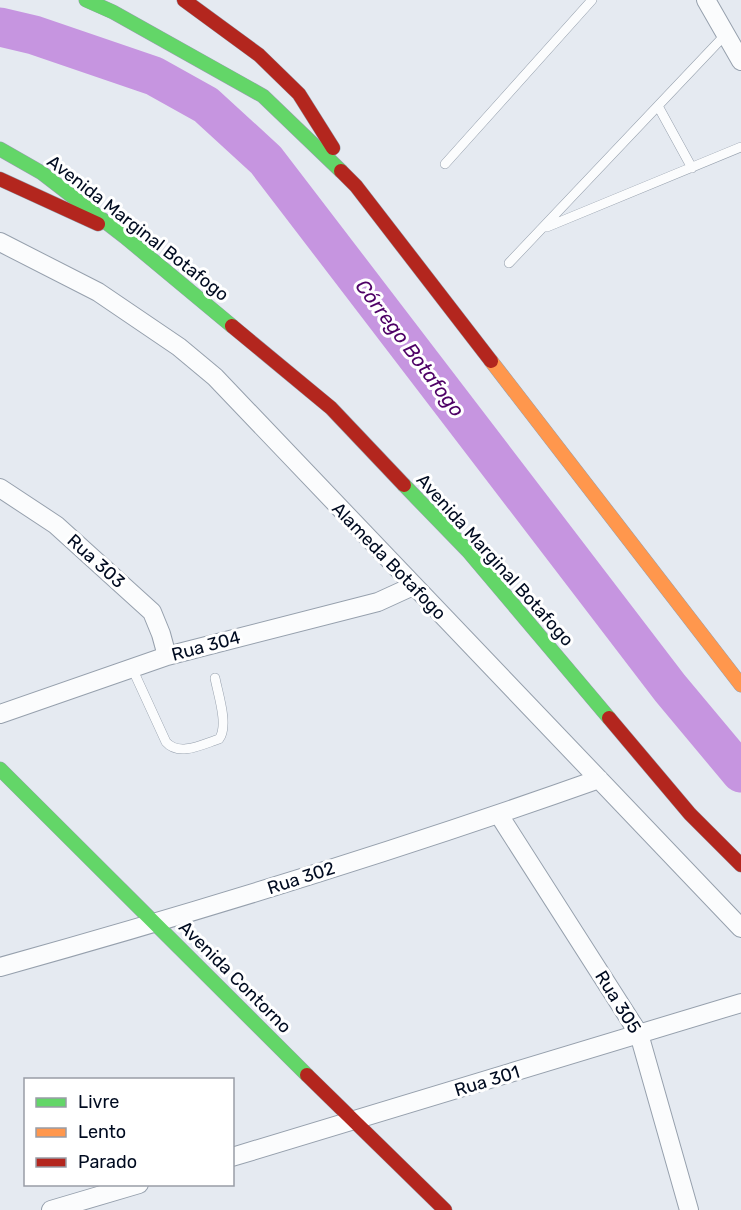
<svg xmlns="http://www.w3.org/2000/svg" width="741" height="1210" font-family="Rubik,sans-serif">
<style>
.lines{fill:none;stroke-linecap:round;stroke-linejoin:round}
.river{stroke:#c695e0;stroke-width:39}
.lane-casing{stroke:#96a0ad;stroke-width:10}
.street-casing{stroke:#96a0ad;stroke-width:20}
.fast-casing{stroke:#96a0ad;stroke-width:15}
.slow-casing{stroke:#96a0ad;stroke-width:15}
.jam-casing{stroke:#96a0ad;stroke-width:15}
.lane{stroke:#fbfcfd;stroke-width:9}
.street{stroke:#fbfcfd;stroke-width:18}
.fast{stroke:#63d668;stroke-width:14}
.slow{stroke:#ff974d;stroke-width:14}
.jam{stroke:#b3261e;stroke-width:14}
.labels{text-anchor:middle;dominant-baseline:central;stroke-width:6;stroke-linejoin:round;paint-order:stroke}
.street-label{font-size:18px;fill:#000b20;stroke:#fff}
.water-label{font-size:20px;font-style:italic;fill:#4e0166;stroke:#fff}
</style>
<rect width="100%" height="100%" fill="#e5eaf1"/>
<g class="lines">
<path class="river" d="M0,27l34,8 120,41 52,29 60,55 404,528 71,85"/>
<g class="lane-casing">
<path id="lane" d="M658,106l34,62
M445,164l147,-164
M547,227l194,-80
M509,263l217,-229
M132,668l34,74c13,15 37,2 53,-3 10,-13 -1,-45 -4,-61"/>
</g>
<g class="street-casing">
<path id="street" d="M706,0l35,61
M0,242l98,50 81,55 36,30 526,551
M0,488l56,37 96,87 9,22 6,22
M0,714l167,-58 211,-54 35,-16
M499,815l140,219 50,176
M0,967c201,-56 402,-118 599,-188
M232,1157l509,-154
M51,1210l88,-26"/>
</g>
<g class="fast-casing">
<path id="fast" d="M86,0l27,12 150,84 78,75
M0,149l42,24 83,64 107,89
M404,485l64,66 141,167
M0,769l307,306"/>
</g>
<g class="slow-casing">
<path id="slow" d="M491,361l250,324"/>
</g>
<g class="jam-casing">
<path id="jam" d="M184,0l75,55 40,39 34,54
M341,171l15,15 135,175
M0,179l98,45
M232,326l99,82 73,77
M609,718l81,96 51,51
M307,1075l138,135"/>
</g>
<use href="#lane" class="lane"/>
<use href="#street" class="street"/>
<use href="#fast" class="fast"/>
<use href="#slow" class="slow"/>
<use href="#jam" class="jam"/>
</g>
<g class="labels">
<g class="street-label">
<text transform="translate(138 228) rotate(38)">Avenida Marginal Botafogo</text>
<text transform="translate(495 560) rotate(48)">Avenida Marginal Botafogo</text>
<text transform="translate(96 561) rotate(42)">Rua 303</text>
<text transform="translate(389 561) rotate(46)">Alameda Botafogo</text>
<text transform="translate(206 646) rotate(-15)">Rua 304</text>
<text transform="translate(301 878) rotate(-18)">Rua 302</text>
<text transform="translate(235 977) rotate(45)">Avenida Contorno</text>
<text transform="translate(618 1002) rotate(58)">Rua 305</text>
<text transform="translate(487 1081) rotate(-17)">Rua 301</text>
</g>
<g class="water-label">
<text transform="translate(410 348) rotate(53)">Córrego Botafogo</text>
</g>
</g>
<rect x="24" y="1078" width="210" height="108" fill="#ffffff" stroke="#999da6" stroke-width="1.5"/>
<rect x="36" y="1098" width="30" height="9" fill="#63d668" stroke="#999da6" stroke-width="1.5"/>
<text x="78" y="1108" font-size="18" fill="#000b20">Livre</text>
<rect x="36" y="1128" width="30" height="9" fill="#ff974d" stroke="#999da6" stroke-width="1.5"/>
<text x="78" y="1138" font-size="18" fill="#000b20">Lento</text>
<rect x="36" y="1158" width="30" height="9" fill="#b3261e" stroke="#999da6" stroke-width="1.5"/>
<text x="78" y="1168" font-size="18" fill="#000b20">Parado</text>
</svg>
